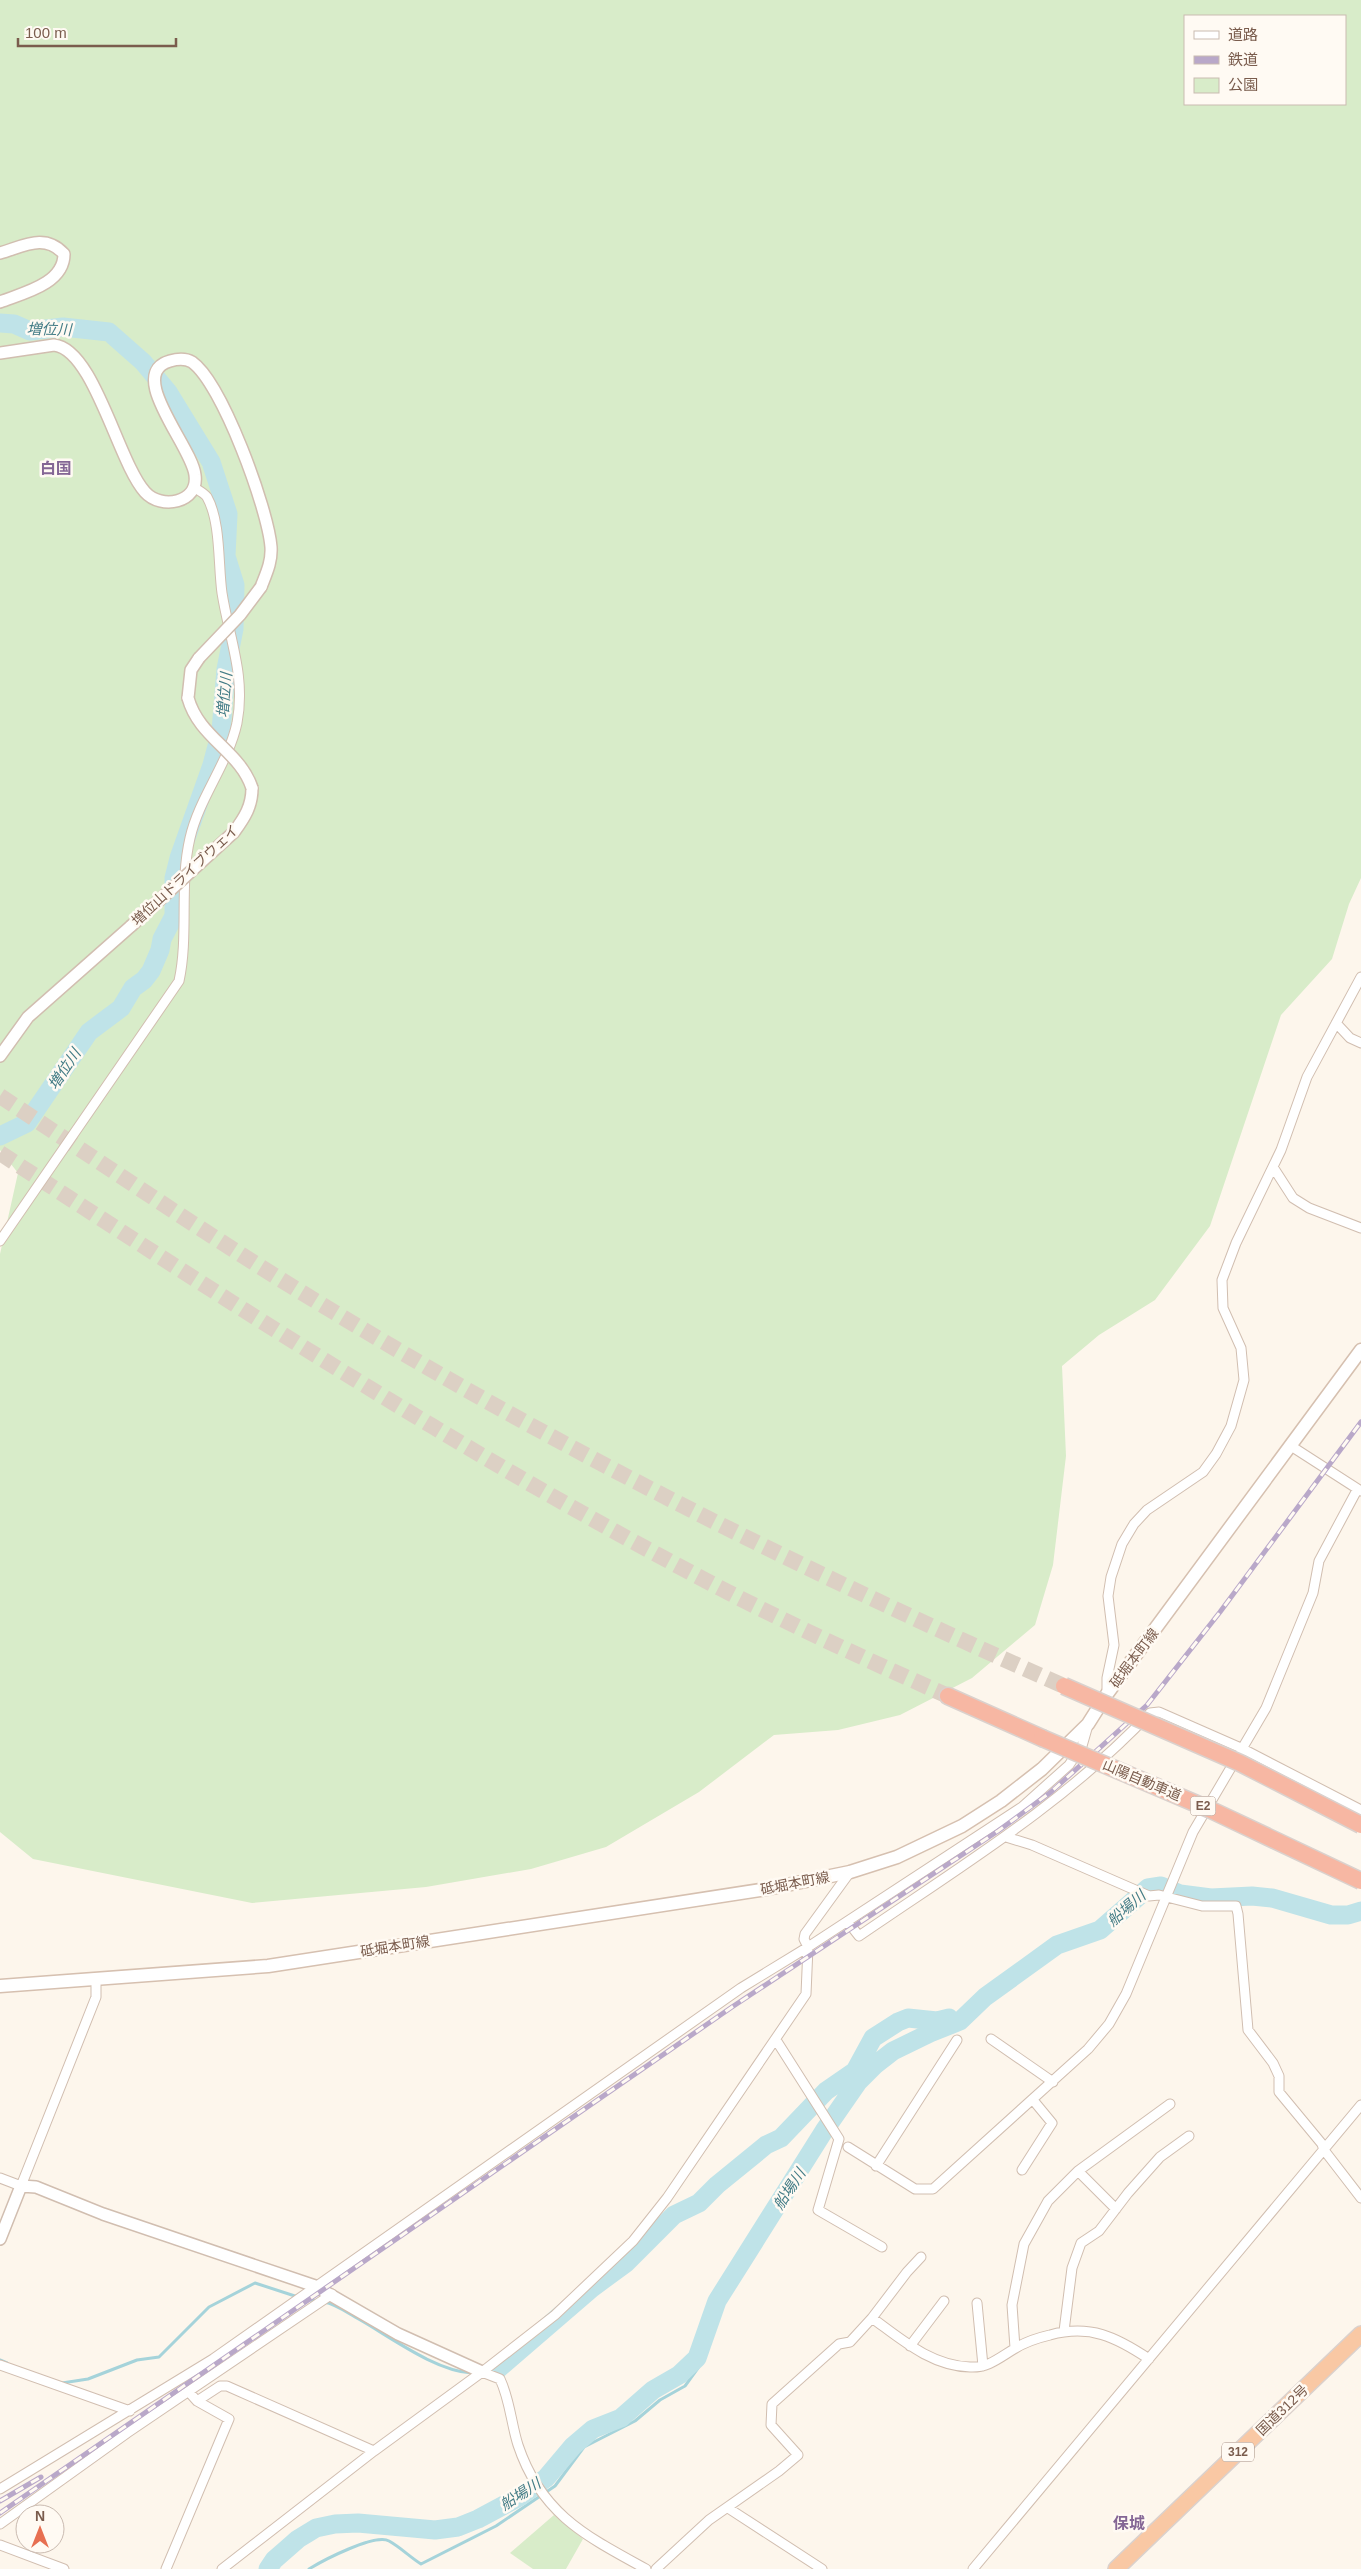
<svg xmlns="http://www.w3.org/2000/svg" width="1361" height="2569" font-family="Arial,'Noto Sans JP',sans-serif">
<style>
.green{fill:#d8ecc9;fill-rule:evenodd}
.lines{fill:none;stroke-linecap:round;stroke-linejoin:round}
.stream{stroke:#a5d3da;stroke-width:3}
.river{stroke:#bfe3e8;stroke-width:19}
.motorway-tunnel{stroke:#dcd0c4;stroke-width:16;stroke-dasharray:16 8;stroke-linecap:butt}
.minor-casing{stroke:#d1beb0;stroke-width:11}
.tertiary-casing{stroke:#d1beb0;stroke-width:14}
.secondary-casing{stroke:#d6c0b0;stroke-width:15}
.trunk-casing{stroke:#dad1cd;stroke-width:18}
.motorway-casing{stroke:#dad1cd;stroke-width:19}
.minor{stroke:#fff;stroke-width:9}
.tertiary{stroke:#fff;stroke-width:11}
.secondary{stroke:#fff;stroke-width:12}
.trunk{stroke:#f9c8a4;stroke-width:15}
.motorway{stroke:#f7b7a3;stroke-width:16}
.rail-casing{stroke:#b9a8c9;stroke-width:5}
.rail{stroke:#fffaf3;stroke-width:3;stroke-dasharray:9;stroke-linecap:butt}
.tertiary-bridge-casing{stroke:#d1beb0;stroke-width:14;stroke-linecap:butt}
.motorway-bridge-casing{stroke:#dad1cd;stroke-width:19;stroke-linecap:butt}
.tertiary-bridge{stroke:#fff;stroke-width:11}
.motorway-bridge{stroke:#f7b7a3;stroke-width:16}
.labels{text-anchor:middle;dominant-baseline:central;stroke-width:5;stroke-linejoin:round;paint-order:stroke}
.shield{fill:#fffaf3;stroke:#a28b7f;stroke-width:1}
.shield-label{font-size:12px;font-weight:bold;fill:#7a5c4d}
.street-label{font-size:14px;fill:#7a5c4d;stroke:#fffaf3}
.water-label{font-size:15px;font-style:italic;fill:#437c86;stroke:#fffaf3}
.quarter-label{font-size:16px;font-weight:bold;fill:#846695;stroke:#fffaf3}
</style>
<rect width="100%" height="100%" fill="#fdf6ec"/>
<path class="green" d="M0,0h1361v878l-12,26 -17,55 -51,56 -71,211 -55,74 -56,35 -37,31 4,90 -13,109 -18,60 -63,53 -72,37 -62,15 -64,5 -75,57 -93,55 -75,22 -105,18 -174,16 -219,-44 -33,-27v-578l18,-81 -18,-23zM1185,16h160v88h-160z
M554,2515l29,24 -17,30h-33l-23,-16z"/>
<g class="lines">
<path class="stream" d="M304,2299l13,2
M324,2302c11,2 21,9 31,15 33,18 79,54 117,56
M0,2360l7,3
M489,2371l9,-2
M62,2383l26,-4 49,-19 22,-3 50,-50 46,-24 43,14
M309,2569c13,-8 66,-36 80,-28 11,6 21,16 32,23l75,-38 59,-40 29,-39 51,-26 25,-21 25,-14 13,-18 -1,-10"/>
<path class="river" d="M0,323l14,1 16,7 33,-4 46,5 34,30 25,30 43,70 17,52 -2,42 9,29 -1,44 -8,40 -5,62 -9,34 -33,93 -5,20v38l-12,23 -2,11 -9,21 -7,9 -11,8 -12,20 -32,24 -62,91 -27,13
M498,2369l94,-81 34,-25 48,-48 25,-12 18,-18 49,-40 15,-7 45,-47 29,-20 18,-33 25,-16 10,-4 29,3 12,-3
M268,2569l6,-9 24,-21 18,-11 19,-4 23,-1 77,7 23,-3 20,-8 43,-23 25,-18 27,-32 20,-17 28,-11 32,-28 26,-15 18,-17 20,-57 107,-170 34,-49 17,-17 18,-14 37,-18 30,-12 25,-24 72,-52 43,-15 48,-42 13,-2 19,8 31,4 41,-2 20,2 59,17h17l13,-4"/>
<path class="motorway-tunnel" d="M0,1096c111,73 220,148 334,216 234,142 479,263 730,374
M0,1153c235,153 471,305 720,435 75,39 152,74 228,108"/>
<g class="minor-casing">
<path id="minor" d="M1336,1023l14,15 11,5
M1273,1167l20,31 16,10 52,20
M0,1241l179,-260c10,-46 0,-96 11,-143 9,-40 38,-74 47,-115 9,-47 -8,-85 -15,-130 -4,-28 -1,-71 -15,-96 -3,-4 -9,-7 -12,-9
M1291,1446l70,45
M1107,1694v-16l7,-33 -6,-49 3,-19 11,-33 12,-20 13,-14 56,-38 13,-18 15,-28 13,-46 -3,-32 -18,-40 -1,-28 14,-37 45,-93 26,-73 54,-100
M1006,1837l26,8 117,51 10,-1 43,11h34l2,8 10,116 25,33 6,13v16l43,52 2,6 37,48
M848,1922l11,14c102,-70 205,-132 291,-223l9,-1 82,36 120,62
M991,2039l62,43
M776,2040l63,99 -21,71 64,37
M848,2147l67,42h18l155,-140 21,-25 17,-30 67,-162 73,-124 47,-115 6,-32 38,-71
M876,2166l81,-126
M1022,2170l30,-47 -19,-23
M1078,2171l38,38
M0,2178l21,8 75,-189v-18
M977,2303l6,63
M872,2318l35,-46 14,-15
M1064,2331l8,-63 9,-25 18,-12 29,-38 32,-36 29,-21
M910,2346l34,-45
M1015,2348l-3,-43 12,-61 24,-43 30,-30 92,-67
M0,2365l130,46
M482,2372l18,7c10,21 11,44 18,66 23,69 68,91 128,124
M197,2401l23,-15h7l147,65
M0,2489l213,-130 528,-371 67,-41 214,-140 47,-42 13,-19 6,-21
M728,2508l94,61
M0,2524l127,-91 205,-139
M0,2545l64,24
M166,2569l63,-150 -32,-18 -8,-9
M222,2569l152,-118 108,-79 73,-57 78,-74 34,-43 139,-204 2,-47 -4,-8 1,-5 45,-62
M656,2569l53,-49 70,-49 19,-16 -27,-30 1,-21 67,-60 11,-2 22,-24c29,21 59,48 98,49 18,1 29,-9 44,-18 11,-7 23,-11 36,-14 40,-11 66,2 99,24
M973,2569l388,-464"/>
</g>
<g class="tertiary-casing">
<path id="tertiary" d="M0,253c24,-7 45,-20 64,1 0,30 -41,39 -64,48
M0,353l54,-8c40,4 64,117 91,147 16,18 54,11 50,-17 -3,-29 -70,-101 -25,-114 7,-2 15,-3 22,1 30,21 76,147 79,185 1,15 -5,27 -10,40
M188,698l3,-28 8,-12
M234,832c11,-15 18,-26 18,-44
M0,1056l28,-39 103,-91
M0,2239l21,-53 15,1 67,27 212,72 83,48 84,38"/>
</g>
<g class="secondary-casing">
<path id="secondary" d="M0,1986l268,-20 499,-77 83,-17 47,-15 65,-31 39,-25 41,-32 46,-45 19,-30 254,-344"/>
</g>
<g class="trunk-casing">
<path id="trunk" d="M1116,2569l245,-235"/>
</g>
<g class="motorway-casing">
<path id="motorway" d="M948,1696l94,42"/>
</g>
<use href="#minor" class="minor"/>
<use href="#tertiary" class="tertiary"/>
<use href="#secondary" class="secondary"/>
<use href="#trunk" class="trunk"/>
<use href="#motorway" class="motorway"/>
<g class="rail-casing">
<path id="rail" d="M0,2501l41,-24
M0,2513l732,-506 266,-176 53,-39 96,-87 73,-93 141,-190"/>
</g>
<use href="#rail" class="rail"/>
<g class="tertiary-bridge-casing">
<path id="tertiary-bridge" d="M199,658l41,-43 21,-28
M188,698c11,40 52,53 64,90
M131,926l103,-94"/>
</g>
<g class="motorway-bridge-casing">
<path id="motorway-bridge" d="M1064,1686l176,77 121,62
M1042,1738l169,72 150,71"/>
</g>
<use href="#tertiary-bridge" class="tertiary-bridge"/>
<use href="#motorway-bridge" class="motorway-bridge"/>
</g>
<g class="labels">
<g class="shield">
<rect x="1190.5" y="1796.5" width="25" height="19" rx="4"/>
<rect x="1222" y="2442.5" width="32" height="19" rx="4"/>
</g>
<g class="shield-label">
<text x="1203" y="1806">E2</text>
<text x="1238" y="2452">312</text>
</g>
<g class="street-label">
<text transform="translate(185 875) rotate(-43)">増位山ドライブウェイ</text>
<text transform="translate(1134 1658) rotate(-53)">砥堀本町線</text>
<text transform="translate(1142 1780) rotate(23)">山陽自動車道</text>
<text transform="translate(795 1883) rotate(-11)">砥堀本町線</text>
<text transform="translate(395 1946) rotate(-9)">砥堀本町線</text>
<text transform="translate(1282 2410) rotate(-44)">国道312号</text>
</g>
<g class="water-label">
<text transform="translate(49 329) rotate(1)">増位川</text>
<text transform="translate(224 695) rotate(-85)">増位川</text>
<text transform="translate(64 1069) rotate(-56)">増位川</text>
<text transform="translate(1126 1908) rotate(-41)">船場川</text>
<text transform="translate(789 2189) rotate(-57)">船場川</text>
<text transform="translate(520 2494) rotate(-33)">船場川</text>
</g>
<g class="quarter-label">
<text x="56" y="468">白国</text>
<text x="1129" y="2523">保城</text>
</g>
</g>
<rect x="1184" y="15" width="162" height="90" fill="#fffaf3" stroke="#cabbb1"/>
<rect x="1194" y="31" width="25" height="8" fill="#ffffff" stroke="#cabbb1"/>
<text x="1228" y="40" font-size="15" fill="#7a5c4d">道路</text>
<rect x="1194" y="56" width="25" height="8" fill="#b9a8c9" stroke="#cabbb1"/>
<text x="1228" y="65" font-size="15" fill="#7a5c4d">鉄道</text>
<rect x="1194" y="78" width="25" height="15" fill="#d8ecc9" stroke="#cabbb1"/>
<text x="1228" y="90" font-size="15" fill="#7a5c4d">公園</text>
<g transform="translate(40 2529)"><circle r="24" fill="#fffaf3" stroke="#cabbb1"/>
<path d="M0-4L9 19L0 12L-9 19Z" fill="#e76f51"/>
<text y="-8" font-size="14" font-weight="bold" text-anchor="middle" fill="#7a5c4d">N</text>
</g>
<path d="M18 38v8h158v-8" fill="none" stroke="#7a5c4d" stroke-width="2.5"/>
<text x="25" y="38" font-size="15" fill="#7a5c4d" stroke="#fffaf3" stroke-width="4" paint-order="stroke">100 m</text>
</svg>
